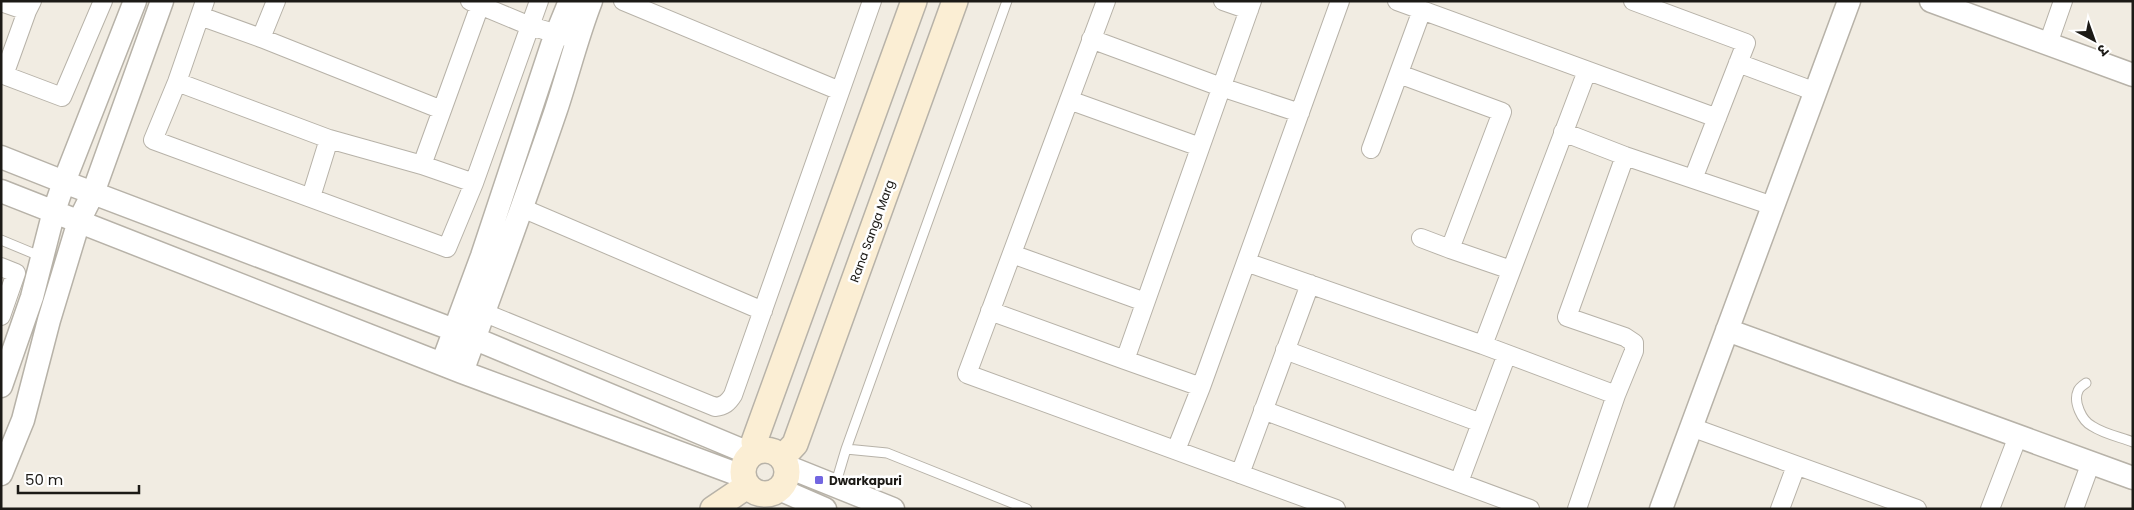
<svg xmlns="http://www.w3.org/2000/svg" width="2134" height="510" font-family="Poppins,'Noto Sans Devanagari',sans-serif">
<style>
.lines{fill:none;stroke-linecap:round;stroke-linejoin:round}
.service-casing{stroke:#b7b2a8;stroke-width:11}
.minor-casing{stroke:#b7b2a8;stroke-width:20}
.tertiary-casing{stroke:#b7b2a8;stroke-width:25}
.secondary-casing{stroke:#b7b2a8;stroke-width:28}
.service{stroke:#fff;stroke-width:9}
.minor{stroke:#fff;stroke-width:18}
.tertiary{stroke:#fff;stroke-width:22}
.secondary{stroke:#fbeed4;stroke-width:25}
.poi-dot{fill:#7266e1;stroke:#fff;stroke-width:2}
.labels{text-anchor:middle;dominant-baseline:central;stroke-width:5;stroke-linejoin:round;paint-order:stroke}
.street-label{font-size:12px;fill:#1c1a16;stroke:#fff}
.poi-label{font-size:12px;font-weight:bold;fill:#1c1a16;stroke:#fff;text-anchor:start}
</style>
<rect width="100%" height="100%" fill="#f1ece2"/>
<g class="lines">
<g class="service-casing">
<path id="service" d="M1,240l41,17
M2086,383c-3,2 -7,5 -8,8 -5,11 4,30 14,35 12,8 28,11 41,16
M846,449l161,-448
M835,486l11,-37 41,4 140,56"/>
</g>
<g class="minor-casing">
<path id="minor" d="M205,1l-28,81 -24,58 294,108 27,-65 65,-182
M276,1l-15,37 181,72 38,-105
M470,1l60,25 38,11
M623,1l217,90
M1106,1l-139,373 369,135
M1223,1l26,9
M1252,1l-127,359 76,27 139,-386
M1397,1l320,117
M1633,1l113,42 -53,136 80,27
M1,2l26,9 5,-10
M200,16l61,22
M1091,39l130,48 79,26
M2048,44l15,-43
M1738,63l78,29
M1,74l61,23 41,-96
M1399,74l103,38 -52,137 61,21
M4,75l23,-64
M177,82l152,57 93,26 52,18
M1069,100l131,47
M1563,132l62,24 68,23
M1371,149l51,-139
M422,165l20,-55
M311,197l18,-58
M522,208l241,103
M1421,238l29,11
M1012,254l133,48
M1246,262l237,83 133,50 -39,114
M1,267l15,6 -15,43
M990,311l135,49
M485,313l230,94c9,-1 13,-4 18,-12l139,-394
M1483,345l104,-274
M1285,350l196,73
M1616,395l18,-44v-8l-9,-6 -58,-20 58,-161
M1263,410l267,99
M1691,427l226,82
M1176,450l25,-63
M1240,474l70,-190
M1459,482l48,-128
M1780,509l16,-43
M1990,509l28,-73
M2074,509l17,-47"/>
</g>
<g class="tertiary-casing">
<path id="tertiary" d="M1931,1l202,74
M1,157l63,25 390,148 297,124
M1,191l461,181 280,104
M1727,330l406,148
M442,364l40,-108 70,-211 18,-44
M462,372c32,-87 64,-174 94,-262 12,-36 21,-73 35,-109
M1,386l31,-89 22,-86 10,-29 71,-181
M786,466l107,43
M1,474l22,-54 26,-100 30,-99 14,-28 69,-192
M779,489l46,20
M1661,509l188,-508"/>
</g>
<g class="secondary-casing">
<path id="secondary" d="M743 472a22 22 0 1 1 44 0a22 22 0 1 1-44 0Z
M757,451l-3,-9 160,-441
M782,458l13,-14 160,-443
M713,509l34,-23"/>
</g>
<use href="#service" class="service"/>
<use href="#minor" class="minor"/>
<use href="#tertiary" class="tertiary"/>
<use href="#secondary" class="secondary"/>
</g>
<rect class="poi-dot" x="814" y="475" width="10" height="10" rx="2.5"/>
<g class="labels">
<g class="street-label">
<text transform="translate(872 231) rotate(-70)">Rana Sanga Marg</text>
</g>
<g class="poi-label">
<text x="829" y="480">Dwarkapuri</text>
</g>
</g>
<rect width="2134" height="510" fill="none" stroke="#1c1a16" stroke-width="5"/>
<g transform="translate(2094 40) rotate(139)" stroke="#ffffff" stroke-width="4" paint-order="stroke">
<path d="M0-4L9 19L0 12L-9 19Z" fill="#1c1a16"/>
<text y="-8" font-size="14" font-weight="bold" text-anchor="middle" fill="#1c1a16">उ</text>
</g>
<path d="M18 485v8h121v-8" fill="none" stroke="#1c1a16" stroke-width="2.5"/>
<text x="25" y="485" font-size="15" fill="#1c1a16" stroke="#ffffff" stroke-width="4" paint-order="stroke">50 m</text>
</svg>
